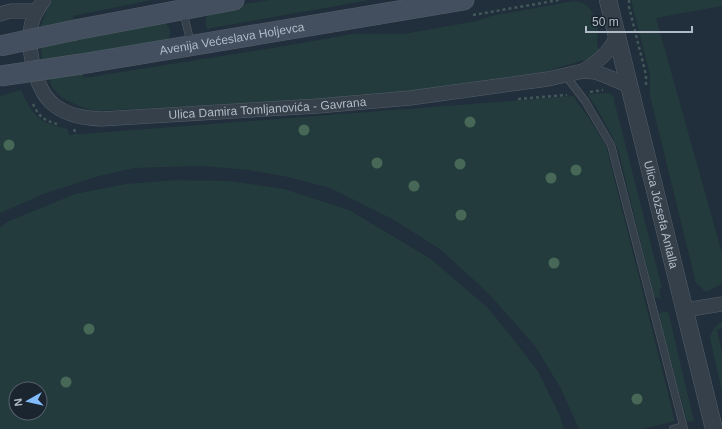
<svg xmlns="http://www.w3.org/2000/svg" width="722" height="429" font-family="Helvetica,sans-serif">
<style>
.green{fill:#233b3c;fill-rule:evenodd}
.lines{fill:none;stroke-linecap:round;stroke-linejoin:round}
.service-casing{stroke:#535e68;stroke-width:8}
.minor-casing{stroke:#535e68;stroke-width:15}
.tertiary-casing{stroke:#535e68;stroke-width:18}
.secondary-casing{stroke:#535e68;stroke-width:21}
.path{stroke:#415858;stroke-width:2.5;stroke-dasharray:3 3;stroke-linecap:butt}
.service{stroke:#35404b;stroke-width:7}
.minor{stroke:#35404b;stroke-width:14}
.tertiary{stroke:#35404b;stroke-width:17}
.secondary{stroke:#434f5e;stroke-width:20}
.secondary-bridge-casing{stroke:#535e68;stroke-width:21;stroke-linecap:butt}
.secondary-bridge{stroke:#434f5e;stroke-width:20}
.tree{fill:#476856}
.labels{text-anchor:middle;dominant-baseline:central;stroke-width:3;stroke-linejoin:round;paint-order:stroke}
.street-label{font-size:12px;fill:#b0bbc7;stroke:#1a252f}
</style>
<rect width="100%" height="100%" fill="#212e3b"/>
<path class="green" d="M53,0h100l-80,16 3,23 87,-18c7,6 9,10 5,19l-87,24 3,14 201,-32 67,-12h51l74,-13 14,-5 83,-15c15,0 24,17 24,30 0,9 -3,9 1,19l-11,9 -44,13 -156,22 -80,6 -213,11 -14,-4 -19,-9 -10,-11 -10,-29 -3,-27 7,-19z
M270,0h100l-164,29c0,-5 -2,-11 3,-15 7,-7 50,-12 61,-14z
M631,0h91v6l-66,12 66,235v31l-16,8 -10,-9 -46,-187v-21z
M21,90c12,27 19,33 47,39l1,6 505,-39 3,6 12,16 17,28 69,275 -33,8h-63l-18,-40 -26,-43 -47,-53 -47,-43 -47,-30 -64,-32 -42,-11 -39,-7 -49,-4 -65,2 -36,8 -53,17 -46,20v-117z
M609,93l6,5 -1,2 48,188 -3,1 2,10 -7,-2 -35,-144c-5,-16 -14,-29 -21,-43 -3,-6 -8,-10 -10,-16z
M175,180l55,1 54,8 65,21 82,49 57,49 29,36 21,27 21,43 5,15h-564v-202l9,-6 66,-27 51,-10zM16,389h24v24h-24z
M668,311l26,110 -7,1 -29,-109z
M722,322v6l-5,2 5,22v40l-12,-54c2,-7 5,-13 12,-16z"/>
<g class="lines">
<g class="service-casing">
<path id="service" d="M183,11l8,33
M566,76l19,25 26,44 73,284
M673,429l10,-3"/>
</g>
<g class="minor-casing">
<g id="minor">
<path id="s1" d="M44,0c-4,6 -9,12 -11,19 -8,24 1,70 21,86 14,11 31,13 47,14l217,-13 92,-8 138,-19 35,-8 12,1 11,4 24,10"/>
<path d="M0,14l11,-3h26"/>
<path d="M583,71c14,-9 29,-20 34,-37"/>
<path d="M685,310l37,-6"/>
</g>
</g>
<g class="tertiary-casing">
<g id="tertiary">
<path id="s2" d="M608,0l106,429"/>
</g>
</g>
<g class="secondary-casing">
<g id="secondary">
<path d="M75,30l159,-30"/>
<path id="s3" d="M81,64l383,-64"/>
</g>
</g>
<path class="path" d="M629,0v7l17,68v10
M473,15l86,-15
M590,92l13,-2
M518,99l49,-4
M33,104c6,13 11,16 24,20
M74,129l2,6"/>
<use href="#service" class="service"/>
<use href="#minor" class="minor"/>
<use href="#tertiary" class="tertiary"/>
<use href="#secondary" class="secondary"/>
<g class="secondary-bridge-casing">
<path id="secondary-bridge" d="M0,46l75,-16
M0,76l81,-12"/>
</g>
<use href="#secondary-bridge" class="secondary-bridge"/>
</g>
<g class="tree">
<circle cx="470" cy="122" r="5.5"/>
<circle cx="304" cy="130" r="5.5"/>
<circle cx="9" cy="145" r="5.5"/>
<circle cx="377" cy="163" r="5.5"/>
<circle cx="460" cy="164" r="5.5"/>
<circle cx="576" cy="170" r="5.5"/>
<circle cx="551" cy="178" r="5.5"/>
<circle cx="414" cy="186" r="5.5"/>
<circle cx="461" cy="215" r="5.5"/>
<circle cx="554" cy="263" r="5.5"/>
<circle cx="89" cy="329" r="5.5"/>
<circle cx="66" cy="382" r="5.5"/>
<circle cx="637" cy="399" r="5.5"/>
</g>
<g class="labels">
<g class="street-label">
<text stroke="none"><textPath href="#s3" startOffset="153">Avenija Većeslava Holjevca</textPath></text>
<text stroke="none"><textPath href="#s1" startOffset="331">Ulica Damira Tomljanovića - Gavrana</textPath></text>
<text stroke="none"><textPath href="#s2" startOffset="221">Ulica Józsefa Antalla</textPath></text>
</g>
</g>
<g transform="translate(28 401) rotate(262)"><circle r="19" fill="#1a252f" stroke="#56616c"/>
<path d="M0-3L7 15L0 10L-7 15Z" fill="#81bbfa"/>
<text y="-6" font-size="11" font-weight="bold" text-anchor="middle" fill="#b0bbc7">N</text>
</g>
<path d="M586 26v6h106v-6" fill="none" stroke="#b0bbc7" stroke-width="2"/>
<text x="592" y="26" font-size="12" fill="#b0bbc7" stroke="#1a252f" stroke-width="3" paint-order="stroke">50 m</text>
</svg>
